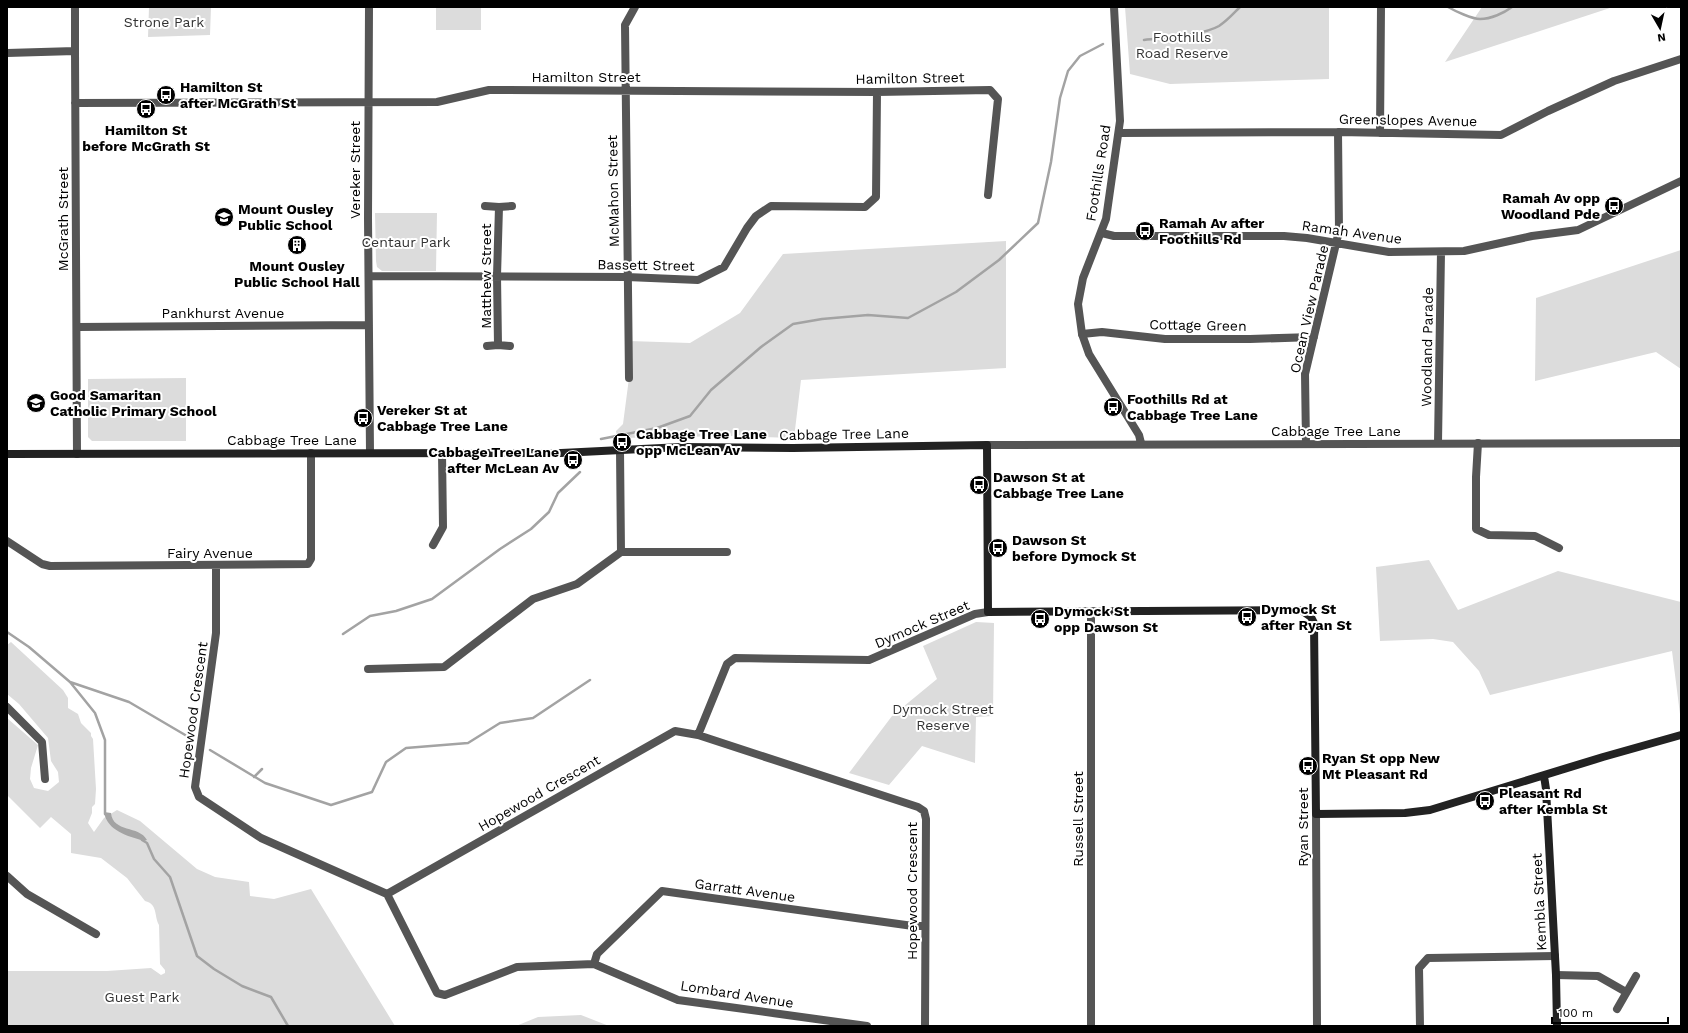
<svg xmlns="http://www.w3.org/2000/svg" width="1688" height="1033" font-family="'Work Sans',sans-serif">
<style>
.green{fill:#dcdcdc}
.water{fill:#a3a3a3}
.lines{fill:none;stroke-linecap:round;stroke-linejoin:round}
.stream{stroke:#a3a3a3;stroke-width:2.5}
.minor{stroke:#555;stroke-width:8}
.tertiary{stroke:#555;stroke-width:8}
.secondary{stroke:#222;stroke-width:8}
.labels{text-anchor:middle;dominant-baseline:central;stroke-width:4;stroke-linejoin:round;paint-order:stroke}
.park-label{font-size:14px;fill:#333;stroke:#fff}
.street-label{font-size:14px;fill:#000;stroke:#fff}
.poi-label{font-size:14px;font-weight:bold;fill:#000;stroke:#fff;text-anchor:start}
</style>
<rect width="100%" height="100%" fill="#fff"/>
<path class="green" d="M149,7h62l-1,28 -62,2z
M436,7h45v23h-45z
M1125,7h204v72l-159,5 -40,-10z
M1482,7h131l-168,55z
M375,213h62l-1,58h-54l-5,-4 -1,-6z
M1006,241v127l-205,12 -7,58 -59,-2 -118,2 -1,-7 7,-7 6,-46v-37l61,2 50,-30 43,-59z
M1681,250v119l-25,-17 -121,29 1,-83z
M186,378v63h-94l-4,-4v-58z
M1429,560l29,50 100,-39 123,31v120l-9,-71 -182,44 -11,-24 -26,-29 -20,-3 -53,2 -4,-74z
M976,622l18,1 -1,93 -17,1 -1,46 -53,-17 -33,39 -40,-12 43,-57 45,-37 -14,-33z
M11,642l52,48 5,8v10l10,6 3,9 10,10v3l2,3 3,50 -1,15 -3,3v6l-4,10 6,9 10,-14 13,-8 23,11 57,48 18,8 34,5 1,14 24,3 37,-10 84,137h-388v-55h100l44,-3 10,7 4,-2v-3l-5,-6 -1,-39c-5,-9 -1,-21 -14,-24l-18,-23 -26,-20 -30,-5v-19l-20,-17 -11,11 -33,-33v-77l31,27 -7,23 -1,11 4,9 14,3 11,-9 -1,-10 -7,-11 -3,-23 -29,-34 -12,-10v-49z
M581,1015l28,11h-93l22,-9z"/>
<path class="water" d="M104,812l7,1c2,20 28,12 36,27l-3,1c-16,-5 -37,-10 -40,-29z"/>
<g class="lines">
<path class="stream" d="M1448,7c7,4 24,12 32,12 11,0 24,-6 32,-12
M1144,40c21,-3 57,-4 75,-14 8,-5 14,-12 21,-19
M601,439l56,-11 33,-12 21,-26 50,-43 32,-23 29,-5 46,-4 40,3 48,-26 43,-32 39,-37 13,-61 9,-64 8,-27 12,-15 23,-12
M7,632l22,15 41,35 25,31 10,27v74
M343,634l27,-18 26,-5 36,-12 68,-50 31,-20 18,-17 9,-19 22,-21
M70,682l59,20 63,37
M210,750l55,33 66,22 41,-13 14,-30 20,-14 62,-5 32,-20 33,-5 57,-38
M254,777l8,-8
M142,840l5,3 7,16 16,18 27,79 17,13 28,17 29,11 17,29"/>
<path class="minor" d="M369,7l-1,211 2,234
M75,51v-44
M7,53l68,-2 2,403
M75,103l362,-1 52,-12 388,2 113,-2 8,9 -10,96
M1119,133l219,-1 163,3 47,-24 66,-30 67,-22
M1380,133l1,-126
M485,206l14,1 -2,69 1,69 -11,1
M499,207l13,-1
M1102,233l12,3h170l23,2 82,14 75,-1 68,-15 46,-6 103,-49
M369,276l258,1 71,3 26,-13 23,-39 9,-12 15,-10 94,1 11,-10 1,-105
M77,327l292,-2
M1082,334l20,-2 63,7h85l64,-2
M498,345l12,1
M629,378l-4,-353 10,-18
M1438,443l3,-191
M1478,443l-2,34v52l13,6 46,1 24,12
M1306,444l-1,-70 34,-143 -1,-99
M620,450l1,102h106
M7,541l35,23 8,2 258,-2 3,-5v-106
M433,545l10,-18 -1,-74
M216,566v67l-21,154 4,10 62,41 126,56
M368,669l76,-2 89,-68 44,-15 44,-32
M7,707l35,35 3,37
M698,735l29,-71 8,-6 134,2 106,-46 13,-2
M7,876l20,18 69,40
M387,894l288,-163 23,4 220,72 6,4 2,8 -1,207
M387,894l50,99 8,2 72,-28 77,-3 84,36 189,26
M594,964l3,-10 65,-63 251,35h11
M1556,975l42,1 28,16
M1617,1009l19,-33
M1420,1026l-1,-58 9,-10 127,-2"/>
<path class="tertiary" d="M1114,7l6,114 -14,98 -23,59 -5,26 4,30 7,20 50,81 2,8
M987,445l694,-2
M1091,612v414
M1316,814l1,212"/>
<path class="secondary" d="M7,454l554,-1 121,-6 111,1 194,-3 1,167 313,-2 10,7 3,6 2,191 89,-1 25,-3 173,-53 78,-22
M1544,776l2,13 10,186 1,51"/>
</g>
<defs>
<g id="bus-disc" transform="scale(1)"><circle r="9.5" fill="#000" stroke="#fff"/><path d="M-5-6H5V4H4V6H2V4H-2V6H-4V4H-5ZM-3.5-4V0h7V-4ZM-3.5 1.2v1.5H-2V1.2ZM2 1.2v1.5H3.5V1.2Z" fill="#fff"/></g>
<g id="school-disc" transform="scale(1)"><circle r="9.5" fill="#000" stroke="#fff"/><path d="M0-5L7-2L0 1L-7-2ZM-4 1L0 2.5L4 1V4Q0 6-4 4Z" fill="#fff"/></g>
<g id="building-disc" transform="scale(1)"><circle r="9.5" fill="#000" stroke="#fff"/><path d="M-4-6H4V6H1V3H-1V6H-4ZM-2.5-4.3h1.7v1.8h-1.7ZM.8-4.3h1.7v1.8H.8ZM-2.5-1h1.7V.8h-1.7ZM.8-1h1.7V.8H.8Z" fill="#fff"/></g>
</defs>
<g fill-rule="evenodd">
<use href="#bus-disc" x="166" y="95"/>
<use href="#bus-disc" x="146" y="109"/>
<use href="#bus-disc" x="1614" y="206"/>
<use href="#school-disc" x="224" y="217"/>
<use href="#bus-disc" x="1145" y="231"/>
<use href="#building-disc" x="297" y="245"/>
<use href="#school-disc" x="36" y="403"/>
<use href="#bus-disc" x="1113" y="407"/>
<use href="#bus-disc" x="363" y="418"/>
<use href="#bus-disc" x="622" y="442"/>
<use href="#bus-disc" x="573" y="460"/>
<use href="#bus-disc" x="979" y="485"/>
<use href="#bus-disc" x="998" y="548"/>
<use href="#bus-disc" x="1247" y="617"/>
<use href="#bus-disc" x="1040" y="619"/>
<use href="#bus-disc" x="1308" y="766"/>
<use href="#bus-disc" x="1485" y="801"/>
</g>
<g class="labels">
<g class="park-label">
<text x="164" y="22">Strone Park</text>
<text x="1182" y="37">Foothills<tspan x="1182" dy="16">Road Reserve</tspan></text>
<text x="406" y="242">Centaur Park</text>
<text x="943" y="709">Dymock Street<tspan x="943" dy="16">Reserve</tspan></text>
<text x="142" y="997">Guest Park</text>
</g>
<g class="street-label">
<text x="586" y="77">Hamilton Street</text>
<text transform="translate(910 78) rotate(-1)">Hamilton Street</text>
<text transform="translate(1408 120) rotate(1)">Greenslopes Avenue</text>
<text transform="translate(355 170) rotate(-90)">Vereker Street</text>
<text transform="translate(1098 173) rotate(-81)">Foothills Road</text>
<text transform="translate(613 191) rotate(-91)">McMahon Street</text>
<text transform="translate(63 219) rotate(-90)">McGrath Street</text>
<text transform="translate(1352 232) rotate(8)">Ramah Avenue</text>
<text transform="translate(646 265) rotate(1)">Bassett Street</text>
<text transform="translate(486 276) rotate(-90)">Matthew Street</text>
<text transform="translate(1309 309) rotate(-77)">Ocean View Parade</text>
<text x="223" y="313">Pankhurst Avenue</text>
<text transform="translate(1198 325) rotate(1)">Cottage Green</text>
<text transform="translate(1427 347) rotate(-89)">Woodland Parade</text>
<text x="1336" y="431">Cabbage Tree Lane</text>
<text transform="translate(844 434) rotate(-1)">Cabbage Tree Lane</text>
<text x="292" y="440">Cabbage Tree Lane</text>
<text x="210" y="553">Fairy Avenue</text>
<text transform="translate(922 624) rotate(-23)">Dymock Street</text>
<text transform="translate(193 710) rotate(-82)">Hopewood Crescent</text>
<text transform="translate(539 793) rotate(-30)">Hopewood Crescent</text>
<text transform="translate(1078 819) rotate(-90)">Russell Street</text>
<text transform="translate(1303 827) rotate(-90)">Ryan Street</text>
<text transform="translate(745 890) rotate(8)">Garratt Avenue</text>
<text transform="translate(912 891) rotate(-90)">Hopewood Crescent</text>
<text transform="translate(1539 902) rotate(-93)">Kembla Street</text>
<text transform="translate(737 994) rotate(9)">Lombard Avenue</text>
</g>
<g class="poi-label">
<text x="180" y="87">Hamilton St<tspan x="180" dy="16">after McGrath St</tspan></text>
<text x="146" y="130" text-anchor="middle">Hamilton St<tspan x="146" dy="16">before McGrath St</tspan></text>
<text x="1600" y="198" text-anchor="end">Ramah Av opp<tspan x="1600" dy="16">Woodland Pde</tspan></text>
<text x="238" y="209">Mount Ousley<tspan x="238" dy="16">Public School</tspan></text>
<text x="1159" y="223">Ramah Av after<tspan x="1159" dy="16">Foothills Rd</tspan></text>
<text x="297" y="266" text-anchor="middle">Mount Ousley<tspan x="297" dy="16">Public School Hall</tspan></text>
<text x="50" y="395">Good Samaritan<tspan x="50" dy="16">Catholic Primary School</tspan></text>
<text x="1127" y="399">Foothills Rd at<tspan x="1127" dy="16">Cabbage Tree Lane</tspan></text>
<text x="377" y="410">Vereker St at<tspan x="377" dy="16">Cabbage Tree Lane</tspan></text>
<text x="636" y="434">Cabbage Tree Lane<tspan x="636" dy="16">opp McLean Av</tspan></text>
<text x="559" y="452" text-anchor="end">Cabbage Tree Lane<tspan x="559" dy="16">after McLean Av</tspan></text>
<text x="993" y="477">Dawson St at<tspan x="993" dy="16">Cabbage Tree Lane</tspan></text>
<text x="1012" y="540">Dawson St<tspan x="1012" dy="16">before Dymock St</tspan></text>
<text x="1261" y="609">Dymock St<tspan x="1261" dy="16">after Ryan St</tspan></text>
<text x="1054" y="611">Dymock St<tspan x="1054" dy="16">opp Dawson St</tspan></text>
<text x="1322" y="758">Ryan St opp New<tspan x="1322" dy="16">Mt Pleasant Rd</tspan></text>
<text x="1499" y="793">Pleasant Rd<tspan x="1499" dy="16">after Kembla St</tspan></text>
</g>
</g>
<rect width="1688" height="1033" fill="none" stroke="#000000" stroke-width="16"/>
<g transform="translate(1660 28) rotate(171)" stroke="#ffffff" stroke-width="3" paint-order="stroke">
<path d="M0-3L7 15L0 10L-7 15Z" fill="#000000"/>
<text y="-6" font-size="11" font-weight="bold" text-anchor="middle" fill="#000000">N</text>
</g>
<path d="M1552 1017v6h116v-6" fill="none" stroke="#000000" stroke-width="2"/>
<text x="1558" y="1017" font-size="12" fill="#000000" stroke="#ffffff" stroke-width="3" paint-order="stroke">100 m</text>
</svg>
